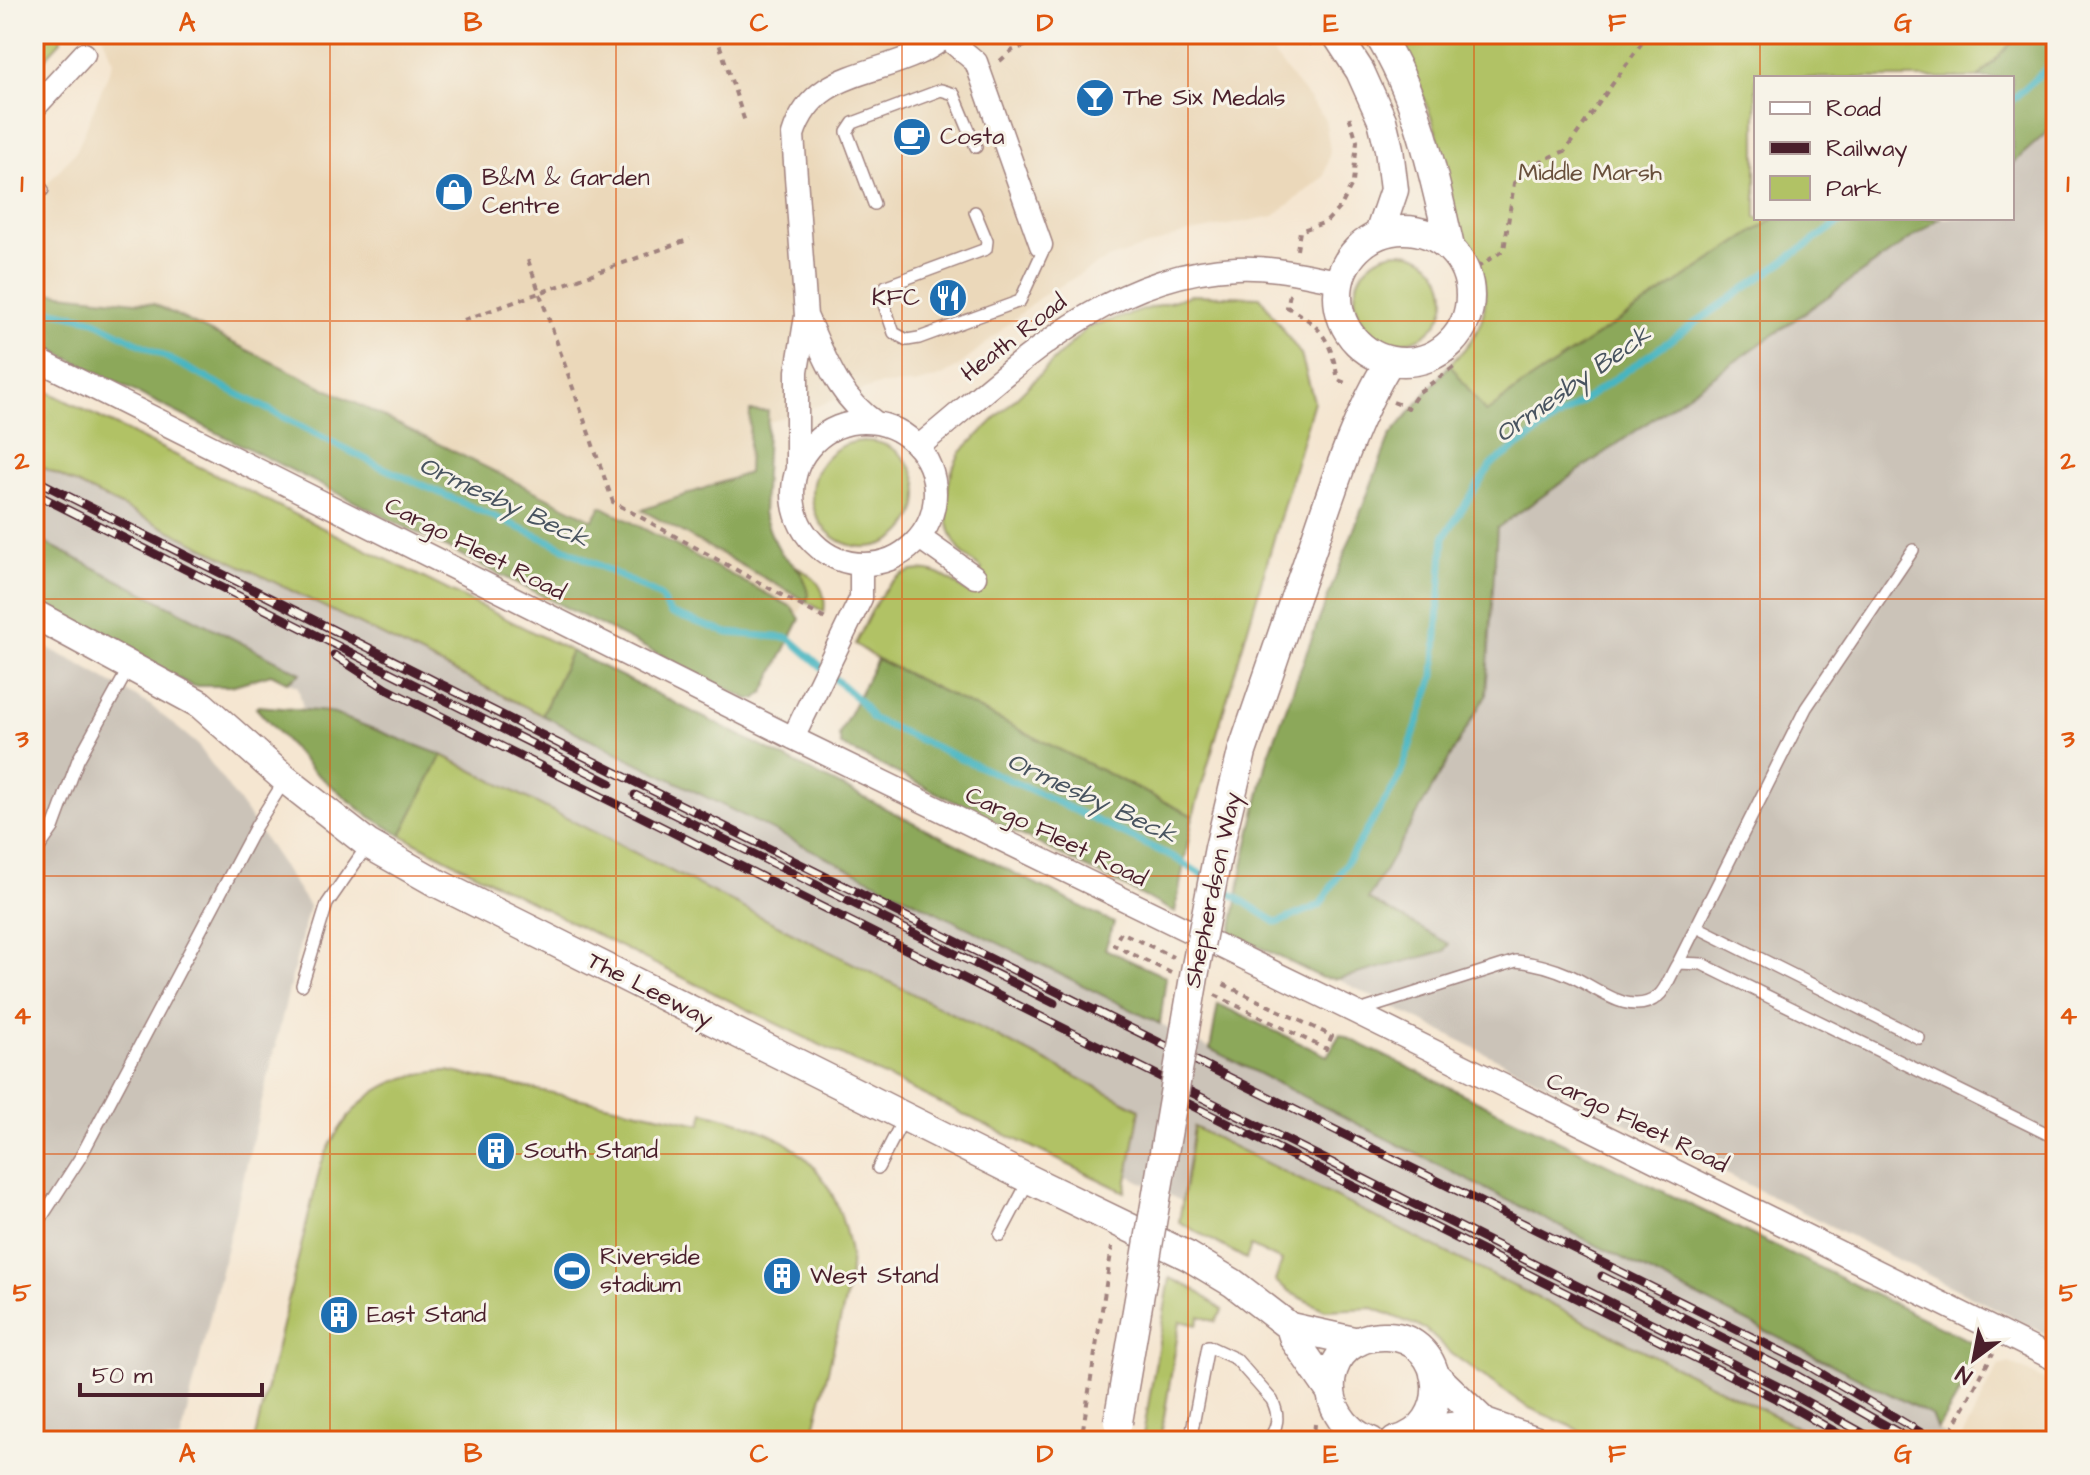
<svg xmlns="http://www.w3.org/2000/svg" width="2090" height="1475" font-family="'Architects Daughter',sans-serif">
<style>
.built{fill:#ebd8ba}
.industrial{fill:#cbc3b8}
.green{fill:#b1c265;stroke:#7e7048;stroke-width:2}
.forest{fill:#8ca85a;stroke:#6b6442;stroke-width:2}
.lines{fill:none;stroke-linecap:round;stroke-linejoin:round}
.stream{stroke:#47b5c1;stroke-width:7}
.service-casing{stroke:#a0827e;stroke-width:14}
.minor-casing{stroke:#a0827e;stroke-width:25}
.tertiary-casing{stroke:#a0827e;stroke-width:31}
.path{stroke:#a0827e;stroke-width:4;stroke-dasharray:6 6;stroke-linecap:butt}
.service{stroke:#fff;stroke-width:11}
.minor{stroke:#fff;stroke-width:22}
.tertiary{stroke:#fff;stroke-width:28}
.rail-casing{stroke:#4a1f2b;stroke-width:9}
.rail{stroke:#f7f3e8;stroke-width:6;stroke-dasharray:18;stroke-linecap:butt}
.tertiary-bridge-casing{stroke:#a0827e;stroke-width:31;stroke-linecap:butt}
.tertiary-bridge{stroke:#fff;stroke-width:28}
.grid{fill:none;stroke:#e0560e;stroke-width:2;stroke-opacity:0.55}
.labels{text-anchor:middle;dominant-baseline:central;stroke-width:6;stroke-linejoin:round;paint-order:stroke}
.poi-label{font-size:24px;fill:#4a1f2b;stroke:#f7f3e8;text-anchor:start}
.park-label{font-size:24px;fill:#69503c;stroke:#f7f3e8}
.street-label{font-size:24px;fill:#4a1f2b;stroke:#f7f3e8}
.water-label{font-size:26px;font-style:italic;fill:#495460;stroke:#f7f3e8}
.neatline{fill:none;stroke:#e0560e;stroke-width:3}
.grid-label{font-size:26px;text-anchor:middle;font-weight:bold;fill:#e0560e}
</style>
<rect width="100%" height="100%" fill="#f7f3e8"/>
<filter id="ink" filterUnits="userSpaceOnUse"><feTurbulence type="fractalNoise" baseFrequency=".0125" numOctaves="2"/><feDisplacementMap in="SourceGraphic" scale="16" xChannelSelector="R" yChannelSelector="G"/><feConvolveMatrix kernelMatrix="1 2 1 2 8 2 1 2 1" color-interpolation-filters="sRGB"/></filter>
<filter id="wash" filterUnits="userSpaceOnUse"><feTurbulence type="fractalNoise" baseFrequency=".006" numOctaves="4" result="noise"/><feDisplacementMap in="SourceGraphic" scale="32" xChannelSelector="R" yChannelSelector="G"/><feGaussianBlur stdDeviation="1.8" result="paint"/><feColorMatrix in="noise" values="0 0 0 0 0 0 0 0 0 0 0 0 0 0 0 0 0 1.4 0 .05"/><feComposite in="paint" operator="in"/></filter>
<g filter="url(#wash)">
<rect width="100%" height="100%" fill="#f5e6d1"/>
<path class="built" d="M102,34h1155l68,85 5,32 -6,26 -50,39 -88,17 -81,27 -66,38 -81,69 -18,10 -25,7 -36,1 -112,38 -4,90 8,21 10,19 19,18 9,24 -14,26 -641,-317 -120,-13v-55l8,-17 -8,-6v-14l43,-49 36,-88z
M2010,1363l46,23v55h-96l39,-75z"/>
<path class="industrial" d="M2056,124v1215l-731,-366 161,-278 11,-167 443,-310h72v-54z
M34,463l352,173 1147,574 398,205 6,15 19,11h-242l-296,-128 -281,-133 -821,-417 -18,-76 -264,-132z
M34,641l45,23 71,41 47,39 59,82 53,80 -129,535h-146z"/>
<path class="green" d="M34,34h26l1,7 -27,29z
M1393,34h627l-42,44h-222v140h19l-251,166 -39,29 -35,-49c18,-17 34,-37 35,-63 2,-37 -20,-50 -28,-80 -7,-24 -9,-49 -16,-73 -11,-41 -29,-77 -48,-114z
M1355 297a45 45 0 1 1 90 0a45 45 0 1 1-90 0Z
M1191,295l69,2 41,58 13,46 -121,415 -316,-157 -22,-15c18,-33 34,-87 81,-71 12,4 23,14 33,20l13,-24c-6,-5 -15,-10 -20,-16 -23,-28 -18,-71 -2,-100l127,-125z
M34,385l537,266 -29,64 -508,-252z
M812 494a53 53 0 1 1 106 0a53 53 0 1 1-106 0Z
M793,564c20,12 35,22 31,48l-18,-11 3,-6 -9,-24z
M442,755l698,354 -15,83c-243,-117 -486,-233 -724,-357z
M448,1071l253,53 3,-12c62,15 113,35 136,101 4,13 9,28 10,42 2,26 -7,53 -13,78 -9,36 -17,72 -26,108h-557l67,-277c25,-58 61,-91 127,-93z
M1194,1127l603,300 27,14h-220l-77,-34 -75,-53 -27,-25 -52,-21 -48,2 -30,-15 -20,-14 7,-20 -31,-15 -5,13 -67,-37z
M1170,1278l24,11 29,21 -8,12 -15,-6 -3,9 -17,-4 -20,120h-18z"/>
<path class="forest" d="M2020,34h36v90l-44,40v-86h-34z
M1775,218h165l-443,310 -11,167 -118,204 81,45 -4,7 -107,28 -16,-1 -91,-45 13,-72 24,-104 44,-119 78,-202 60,-72 36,49 38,-29z
M34,291l120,13 439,216 8,-14 191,101 8,12 -36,73 -8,7h-8l-714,-358z
M750,411h18l-5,102 8,21 10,19 19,18 9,24 -3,6 -164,-91 106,-37z
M34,537l267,136 -14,9 -16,-8 -40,12h-39l-158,-85z
M571,651l543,272 -9,26 61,28 -6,47 -618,-309z
M877,659l316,157 -18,96 -334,-167 -2,-10z
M258,706l71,6 113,43 -41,80 -35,-21 -53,-43 -57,-63z
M1218,1004l109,52 13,-22 634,309c-1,33 -20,60 -37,87l-6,-15 -721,-366z"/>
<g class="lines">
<path class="stream" d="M2012,100l44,-40
M34,307l57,12 288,147 175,77 106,53 10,17 58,20 61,5 72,64 12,17 163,73 139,66 30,19
M1219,886l58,37 43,-18 78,-125 36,-104 10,-139 47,-72 355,-247"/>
</g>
</g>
<g filter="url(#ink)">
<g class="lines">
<g class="service-casing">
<path id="service" d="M34,180l9,10
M874,204l-27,-72 6,-9 88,-33 13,4 22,53
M975,212l12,29 -1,8 -100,37 -5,10 13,37 13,7 12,-2 101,-37 22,-48 -1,-8
M34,855l19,-27 25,-68 51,-92
M1697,927l222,111
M1678,963l128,-255 107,-158
M302,985l25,-81 40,-58
M1356,1012l160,-51c19,2 37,7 55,15 25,11 60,43 87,20 9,-7 13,-23 20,-33l24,1 354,174
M878,1168l26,-50
M34,1229l46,-71 176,-332 29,-46
M1000,1235l29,-55
M1190,1441l18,-95 28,13 36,41c8,16 6,28 -5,41"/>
</g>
<g class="minor-casing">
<path id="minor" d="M34,108l50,-54
M806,316c20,42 30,79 70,107
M34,358l759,380 562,274 701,348
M793 493a71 71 0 1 1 142 0a71 71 0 1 1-142 0Z
M918,447c96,-78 187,-173 318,-179 35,-2 69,7 103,13
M797,467v-96l9,-55 -13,-181c19,-62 76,-58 126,-82 10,-4 19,-11 27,-16l30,25 65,183
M920,538l55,39
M793,738l68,-140v-33"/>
</g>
<g class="tertiary-casing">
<path id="tertiary" d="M1336,34l24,37 22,49 7,29 5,41 -15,44
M1378,34c41,65 55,139 72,213
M1338 296a66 66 0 1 1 132 0a66 66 0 1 1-132 0Z
M1294,600c30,-80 51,-165 95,-238
M34,614l166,90 85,75 83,65 69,39 592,296 159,77 45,27 57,44 68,15
M1290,1327l4,12 36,52
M1434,1374l51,49
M1417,1431l68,-8 52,18
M1371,1441c-61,-23 -50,-108 16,-105 61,2 67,91 8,105"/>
</g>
<path class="path" d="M716,34l29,88
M1303,34l8,11
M1000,61l11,-10 48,-17
M1297,250l3,-19 26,-9 15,-16 12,-23 4,-42 -8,-25
M528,260l85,242 214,118
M1467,274l37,-24 10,-67 19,-19 32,-13 83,-117
M1290,294l-3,13c35,19 44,33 51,73l10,4
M464,320l226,-81
M1393,402l15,6 11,-16 35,-25 -4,-22
M1171,973l-57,-28 7,-13 52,25
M1215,995l111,54 6,-13 -113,-54
M1315,1424l-1,11 9,6
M1081,1441l31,-194
M1946,1441l47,-88"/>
<use href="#service" class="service"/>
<use href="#minor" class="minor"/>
<use href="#tertiary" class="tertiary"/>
<g class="rail-casing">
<path id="rail" d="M34,479l581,293 1187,590 133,79
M34,493l576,290
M334,655l53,34 1400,702 90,50
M635,795l419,208
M1167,1093l616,309 68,39
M1602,1276l192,98 105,59"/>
</g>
<use href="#rail" class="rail"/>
<g class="tertiary-bridge-casing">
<path id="tertiary-bridge" d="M1118,1422l77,-451 24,-123 23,-96 52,-152"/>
</g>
<use href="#tertiary-bridge" class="tertiary-bridge"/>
</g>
</g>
<path class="grid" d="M330,34v1407M616,34v1407M902,34v1407M1188,34v1407M1474,34v1407M1760,34v44M1760,218v1223M34,321h2022M34,599h2022M34,876h2022M34,1154h2022"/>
<defs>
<g id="bar-disc" transform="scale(2)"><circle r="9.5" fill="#1f6fb2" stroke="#f7f3e8"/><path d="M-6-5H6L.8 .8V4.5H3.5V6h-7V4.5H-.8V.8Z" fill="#fff"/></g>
<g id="cafe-disc" transform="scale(2)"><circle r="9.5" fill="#1f6fb2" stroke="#f7f3e8"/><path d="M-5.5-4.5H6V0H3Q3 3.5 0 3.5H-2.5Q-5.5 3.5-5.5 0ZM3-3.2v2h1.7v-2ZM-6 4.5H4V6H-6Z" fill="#fff"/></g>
<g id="shop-disc" transform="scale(2)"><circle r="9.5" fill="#1f6fb2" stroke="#f7f3e8"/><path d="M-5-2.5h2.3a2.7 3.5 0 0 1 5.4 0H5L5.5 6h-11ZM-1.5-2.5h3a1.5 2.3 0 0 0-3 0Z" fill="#fff"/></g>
<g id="restaurant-disc" transform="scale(2)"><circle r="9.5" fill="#1f6fb2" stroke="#f7f3e8"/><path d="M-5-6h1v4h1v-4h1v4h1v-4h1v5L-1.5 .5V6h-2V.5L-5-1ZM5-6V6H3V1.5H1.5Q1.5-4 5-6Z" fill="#fff"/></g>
<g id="building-disc" transform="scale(2)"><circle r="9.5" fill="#1f6fb2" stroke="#f7f3e8"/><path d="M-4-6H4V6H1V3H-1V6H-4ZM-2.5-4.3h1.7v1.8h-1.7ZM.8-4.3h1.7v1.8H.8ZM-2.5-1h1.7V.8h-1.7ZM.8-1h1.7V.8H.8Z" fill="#fff"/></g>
<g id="stadium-disc" transform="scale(2)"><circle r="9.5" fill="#1f6fb2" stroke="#f7f3e8"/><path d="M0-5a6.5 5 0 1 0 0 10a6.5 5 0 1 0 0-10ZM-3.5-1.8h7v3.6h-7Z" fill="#fff"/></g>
</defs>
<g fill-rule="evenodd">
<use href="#bar-disc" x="1095" y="98"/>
<use href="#cafe-disc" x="912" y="137"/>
<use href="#shop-disc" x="454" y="192"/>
<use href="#restaurant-disc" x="948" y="298"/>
<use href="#building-disc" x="496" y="1151"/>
<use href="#stadium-disc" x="572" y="1271"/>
<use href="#building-disc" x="782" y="1276"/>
<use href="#building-disc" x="339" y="1315"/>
</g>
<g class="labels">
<g class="poi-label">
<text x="1123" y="98">The Six Medals</text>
<text x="940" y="137">Costa</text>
<text x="482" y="178">B&amp;M &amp; Garden<tspan x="482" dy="28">Centre</tspan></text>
<text x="920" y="298" text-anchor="end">KFC</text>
<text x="524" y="1151">South Stand</text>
<text x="600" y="1257">Riverside<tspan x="600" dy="28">stadium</tspan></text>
<text x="810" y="1276">West Stand</text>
<text x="367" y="1315">East Stand</text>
</g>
<g class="park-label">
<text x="1590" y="173">Middle Marsh</text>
</g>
<g class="street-label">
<text transform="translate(1014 338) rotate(-38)">Heath Road</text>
<text transform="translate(475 549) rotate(27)">Cargo Fleet Road</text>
<text transform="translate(1056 837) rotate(26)">Cargo Fleet Road</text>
<text transform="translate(1213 890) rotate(-78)">Shepherdson Way</text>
<text transform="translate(650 990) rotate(27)">The Leeway</text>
<text transform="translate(1637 1123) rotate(26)">Cargo Fleet Road</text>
</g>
<g class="water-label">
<text transform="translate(1573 384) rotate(-35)">Ormesby Beck</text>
<text transform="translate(504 502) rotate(25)">Ormesby Beck</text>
<text transform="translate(1092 798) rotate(25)">Ormesby Beck</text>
</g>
</g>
<rect width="2090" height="1475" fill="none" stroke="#f7f3e8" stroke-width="88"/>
<rect x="1754" y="76" width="260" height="144" fill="#f7f3e8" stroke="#b29e9c" stroke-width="2"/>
<rect x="1770" y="102" width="40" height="12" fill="#ffffff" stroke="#b29e9c" stroke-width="2"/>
<text x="1826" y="116" font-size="24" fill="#4a1f2b">Road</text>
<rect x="1770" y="142" width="40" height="12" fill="#4a1f2b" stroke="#b29e9c" stroke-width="2"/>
<text x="1826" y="156" font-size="24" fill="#4a1f2b">Railway</text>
<rect x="1770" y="176" width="40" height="24" fill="#b1c265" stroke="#b29e9c" stroke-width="2"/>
<text x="1826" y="196" font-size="24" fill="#4a1f2b">Park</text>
<g transform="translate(1974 1359) rotate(212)" stroke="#f7f3e8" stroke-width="6" paint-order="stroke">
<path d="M0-6L14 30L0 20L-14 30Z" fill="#4a1f2b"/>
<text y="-12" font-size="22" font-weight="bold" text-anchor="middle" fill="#4a1f2b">N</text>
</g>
<path d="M80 1383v12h182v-12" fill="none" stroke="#4a1f2b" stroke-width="4"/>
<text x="92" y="1383" font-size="24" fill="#4a1f2b" stroke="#f7f3e8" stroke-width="6" paint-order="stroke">50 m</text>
<rect x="44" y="44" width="2002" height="1387" class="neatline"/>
<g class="grid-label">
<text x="187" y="31">A</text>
<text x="473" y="31">B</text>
<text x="759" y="31">C</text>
<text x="1045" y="31">D</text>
<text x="1331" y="31">E</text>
<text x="1617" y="31">F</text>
<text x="1903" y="31">G</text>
<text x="22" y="192">1</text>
<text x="2068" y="192">1</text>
<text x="22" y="469">2</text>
<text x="2068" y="469">2</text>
<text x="22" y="747">3</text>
<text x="2068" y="747">3</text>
<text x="22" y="1024">4</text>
<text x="2068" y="1024">4</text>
<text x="22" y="1301">5</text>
<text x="2068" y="1301">5</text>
<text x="187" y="1462">A</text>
<text x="473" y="1462">B</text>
<text x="759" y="1462">C</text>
<text x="1045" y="1462">D</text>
<text x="1331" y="1462">E</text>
<text x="1617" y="1462">F</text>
<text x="1903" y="1462">G</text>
</g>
</svg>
